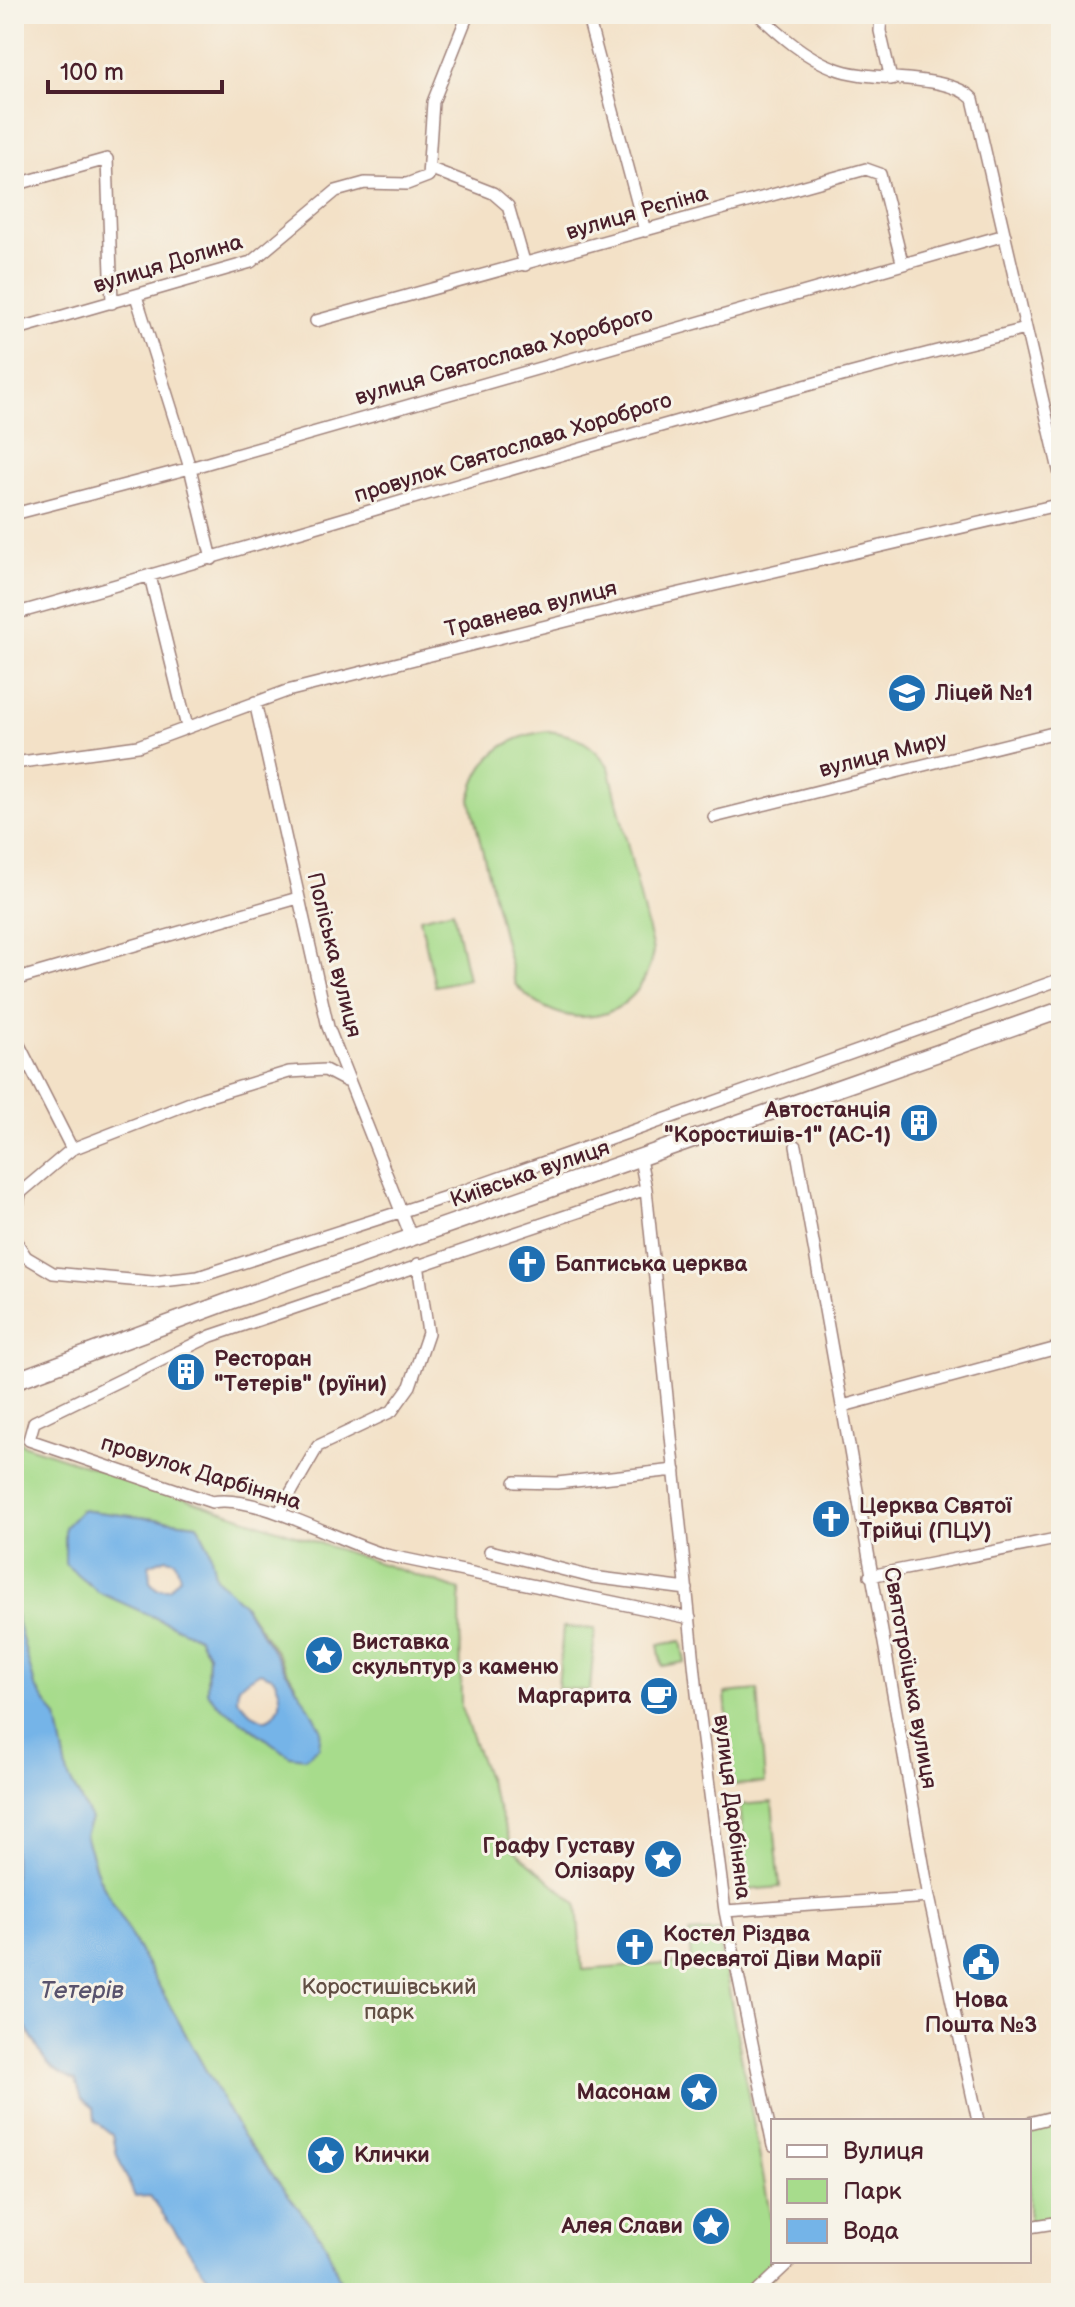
<svg xmlns="http://www.w3.org/2000/svg" width="1075" height="2307" font-family="'Balsamiq Sans',sans-serif">
<style>
.green{fill:#a7dc8c;stroke:#787e5c;stroke-width:2;fill-rule:evenodd}
.water{fill:#74b4e8;stroke:#5f6a8a;stroke-width:2;fill-rule:evenodd}
.lines{fill:none;stroke-linecap:round;stroke-linejoin:round}
.minor-casing{stroke:#9e8079;stroke-width:14}
.secondary-casing{stroke:#9e8079;stroke-width:19}
.minor{stroke:#fff;stroke-width:11}
.secondary{stroke:#fff;stroke-width:16}
.labels{text-anchor:middle;dominant-baseline:central;stroke-width:6;stroke-linejoin:round;paint-order:stroke}
.street-label{font-size:22px;fill:#4a1f2b;stroke:#f7f3e8}
.poi-label{font-size:22px;font-weight:bold;fill:#4a1f2b;stroke:#f7f3e8;text-anchor:start}
.park-label{font-size:22px;fill:#614e43;stroke:#f7f3e8}
.water-label{font-size:24px;font-style:italic;fill:#59536d;stroke:#f7f3e8}
</style>
<rect width="100%" height="100%" fill="#f7f3e8"/>
<filter id="ink" filterUnits="userSpaceOnUse"><feTurbulence type="fractalNoise" baseFrequency=".0125" numOctaves="2"/><feDisplacementMap in="SourceGraphic" scale="16" xChannelSelector="R" yChannelSelector="G"/><feConvolveMatrix kernelMatrix="1 2 1 2 8 2 1 2 1" color-interpolation-filters="sRGB"/></filter>
<filter id="wash" filterUnits="userSpaceOnUse"><feTurbulence type="fractalNoise" baseFrequency=".006" numOctaves="4" result="noise"/><feDisplacementMap in="SourceGraphic" scale="32" xChannelSelector="R" yChannelSelector="G"/><feGaussianBlur stdDeviation="1.8" result="paint"/><feColorMatrix in="noise" values="0 0 0 0 0 0 0 0 0 0 0 0 0 0 0 0 0 1.4 0 .05"/><feComposite in="paint" operator="in"/></filter>
<g filter="url(#wash)">
<rect width="100%" height="100%" fill="#f3e1c7"/>
<path class="green" d="M548,731c29,4 44,12 61,36l44,184c-12,75 -91,86 -138,33l-45,-184c9,-43 35,-63 78,-69z
M453,910l15,69 -33,7 -15,-68z
M14,1415l8,29 438,146 1,117 52,142 64,55 5,66 109,-8 -2,-29 29,-2 55,298 -1,49 -16,15h-411l-20,-50 -85,-111 -141,-254 -14,-43 6,-16 -23,-43 -11,-58 -22,-32 -21,-77zM80,1510l117,14 12,23 6,31 28,26 34,49 44,76 -31,27 -83,-64 1,-38 -10,-17z
M563,1627l32,2 -5,62 -32,-3z
M681,1641l4,21 -23,4 -4,-21z
M758,1690l7,93 -33,2 -7,-92z
M772,1802l8,85 -32,3 -8,-85z
M1061,2119v98l-32,4v-94z"/>
<path class="water" d="M81,1510l116,14 12,23 7,31 27,26 67,105 11,20 -2,18 -14,11 -15,-2 -74,-53 -9,-11 1,-38 -10,-17 -100,-45 -33,-28v-37zM166,1558l9,2 5,17 -11,12h-12l-7,-7 -1,-17zM260,1672l13,5c10,17 12,35 -9,43l-12,-6 -15,-15 1,-13z
M14,1609l21,77 22,32 11,58 23,43 -6,16 14,43 141,254 85,111 20,50h-126l-69,-97 -15,1 -18,-42 -4,-20 -18,-14 -1,-13 -12,-9 -6,-18c-42,-20 -29,-25 -54,-59l-8,-1z"/>
</g>
<g filter="url(#ink)">
<g class="lines">
<g class="minor-casing">
<path id="minor" d="M587,14l58,217
M758,14c22,21 47,43 76,54 36,15 113,4 139,31l88,380
M881,14l-1,17 11,48
M429,168l64,25 15,13 17,59
M14,185l93,-26 5,144
M136,296l54,172 22,91
M316,321l550,-152 14,5 22,88
M14,330l237,-68 85,-71 29,-8 42,1 21,-8 5,-74 35,-88
M14,514l176,-46 815,-233
M150,576l37,151
M14,614c338,-94 671,-203 1012,-285
M255,702l73,325 84,212
M14,763l124,-17 149,-55 359,-90 415,-97
M714,817l347,-86
M14,980l284,-82
M14,1035l58,114
M346,1081l-21,-11 -36,2 -86,26 -131,51 -52,44 -6,36 3,14 9,14 27,16 100,9 45,-5 248,-80 615,-218
M796,1146l133,751 49,224
M640,1159l6,30 51,504 28,218 48,235
M646,1189l-435,147 -177,86 -5,18 183,62c44,-9 127,40 174,53l304,63
M843,1406l218,-59
M515,1482l42,1 118,-13
M279,1513l39,-67 74,-35 18,-25 18,-53 -10,-69
M490,1551l102,26 95,12
M870,1576l191,-38
M725,1911l204,-14
M1029,2123l32,-8
M1029,2227l32,-5
M756,2293l34,-32"/>
</g>
<g class="secondary-casing">
<path id="secondary" d="M14,1381l219,-81 828,-290"/>
</g>
<use href="#minor" class="minor"/>
<use href="#secondary" class="secondary"/>
</g>
</g>
<defs>
<g id="school-disc" transform="scale(2)"><circle r="9.5" fill="#1f6fb2" stroke="#f7f3e8"/><path d="M0-5L7-2L0 1L-7-2ZM-4 1L0 2.5L4 1V4Q0 6-4 4Z" fill="#fff"/></g>
<g id="building-disc" transform="scale(2)"><circle r="9.5" fill="#1f6fb2" stroke="#f7f3e8"/><path d="M-4-6H4V6H1V3H-1V6H-4ZM-2.5-4.3h1.7v1.8h-1.7ZM.8-4.3h1.7v1.8H.8ZM-2.5-1h1.7V.8h-1.7ZM.8-1h1.7V.8H.8Z" fill="#fff"/></g>
<g id="church-disc" transform="scale(2)"><circle r="9.5" fill="#1f6fb2" stroke="#f7f3e8"/><path d="M-1.2-6h2.4v3.5h3.3v2.4h-3.3V6h-2.4V-.1h-3.3v-2.4h3.3Z" fill="#fff"/></g>
<g id="sight-disc" transform="scale(2)"><circle r="9.5" fill="#1f6fb2" stroke="#f7f3e8"/><path d="M0-6L1.8-2.2L6-1.7L2.9 1.2L3.7 5.4L0 3.3L-3.7 5.4L-2.9 1.2L-6-1.7L-1.8-2.2Z" fill="#fff"/></g>
<g id="cafe-disc" transform="scale(2)"><circle r="9.5" fill="#1f6fb2" stroke="#f7f3e8"/><path d="M-5.5-4.5H6V0H3Q3 3.5 0 3.5H-2.5Q-5.5 3.5-5.5 0ZM3-3.2v2h1.7v-2ZM-6 4.5H4V6H-6Z" fill="#fff"/></g>
<g id="civic-disc" transform="scale(2)"><circle r="9.5" fill="#1f6fb2" stroke="#f7f3e8"/><path d="M-.6-6.5H3V-4.5H.6V-3L4-1V1h2V6H-6V1h2V-1L-.6-3ZM-1.2 2.5V6h2.4V2.5Z" fill="#fff"/></g>
</defs>
<g fill-rule="evenodd">
<use href="#school-disc" x="907" y="693"/>
<use href="#building-disc" x="919" y="1123"/>
<use href="#church-disc" x="527" y="1264"/>
<use href="#building-disc" x="186" y="1372"/>
<use href="#church-disc" x="831" y="1519"/>
<use href="#sight-disc" x="324" y="1655"/>
<use href="#cafe-disc" x="659" y="1696"/>
<use href="#sight-disc" x="663" y="1859"/>
<use href="#church-disc" x="635" y="1947"/>
<use href="#civic-disc" x="981" y="1962"/>
<use href="#sight-disc" x="699" y="2092"/>
<use href="#sight-disc" x="326" y="2155"/>
<use href="#sight-disc" x="711" y="2226"/>
</g>
<g class="labels">
<g class="street-label">
<text transform="translate(637 213) rotate(-16)">вулиця Рєпіна</text>
<text transform="translate(168 264) rotate(-17)">вулиця Долина</text>
<text transform="translate(504 356) rotate(-16)">вулиця Святослава Хороброго</text>
<text transform="translate(513 448) rotate(-17)">провулок Святослава Хороброго</text>
<text transform="translate(531 609) rotate(-14)">Травнева вулиця</text>
<text transform="translate(883 755) rotate(-14)">вулиця Миру</text>
<text transform="translate(334 955) rotate(76)">Поліська вулиця</text>
<text transform="translate(530 1174) rotate(-19)">Київська вулиця</text>
<text transform="translate(201 1473) rotate(17)">провулок Дарбіняна</text>
<text transform="translate(910 1678) rotate(80)">Святотроїцька вулиця</text>
<text transform="translate(732 1807) rotate(83)">вулиця Дарбіняна</text>
</g>
<g class="poi-label">
<text x="935" y="693">Ліцей №1</text>
<text x="891" y="1110" text-anchor="end">Автостанція<tspan x="891" dy="25">"Коростишів-1" (АС-1)</tspan></text>
<text x="555" y="1264">Баптиська церква</text>
<text x="214" y="1359">Ресторан<tspan x="214" dy="25">"Тетерів" (руїни)</tspan></text>
<text x="859" y="1506">Церква Святої<tspan x="859" dy="25">Трійці (ПЦУ)</tspan></text>
<text x="352" y="1642">Виставка<tspan x="352" dy="25">скульптур з каменю</tspan></text>
<text x="631" y="1696" text-anchor="end">Маргарита</text>
<text x="635" y="1846" text-anchor="end">Графу Густаву<tspan x="635" dy="25">Олізару</tspan></text>
<text x="663" y="1934">Костел Різдва<tspan x="663" dy="25">Пресвятої Діви Марії</tspan></text>
<text x="981" y="2000" text-anchor="middle">Нова<tspan x="981" dy="25">Пошта №3</tspan></text>
<text x="671" y="2092" text-anchor="end">Масонам</text>
<text x="354" y="2155">Клички</text>
<text x="683" y="2226" text-anchor="end">Алея Слави</text>
</g>
<g class="park-label">
<text x="389" y="1987">Коростишівський<tspan x="389" dy="25">парк</tspan></text>
</g>
<g class="water-label">
<text x="82" y="1990">Тетерів</text>
</g>
</g>
<rect width="1075" height="2307" fill="none" stroke="#f7f3e8" stroke-width="48"/>
<rect x="771" y="2119" width="260" height="144" fill="#f7f3e8" stroke="#b29e9c" stroke-width="2"/>
<rect x="787" y="2145" width="40" height="12" fill="#ffffff" stroke="#b29e9c" stroke-width="2"/>
<text x="843" y="2159" font-size="24" fill="#4a1f2b">Вулиця</text>
<rect x="787" y="2179" width="40" height="24" fill="#a7dc8c" stroke="#b29e9c" stroke-width="2"/>
<text x="843" y="2199" font-size="24" fill="#4a1f2b">Парк</text>
<rect x="787" y="2219" width="40" height="24" fill="#74b4e8" stroke="#b29e9c" stroke-width="2"/>
<text x="843" y="2239" font-size="24" fill="#4a1f2b">Вода</text>
<path d="M48 80v12h174v-12" fill="none" stroke="#4a1f2b" stroke-width="4"/>
<text x="60" y="80" font-size="24" fill="#4a1f2b" stroke="#f7f3e8" stroke-width="6" paint-order="stroke">100 m</text>
</svg>
